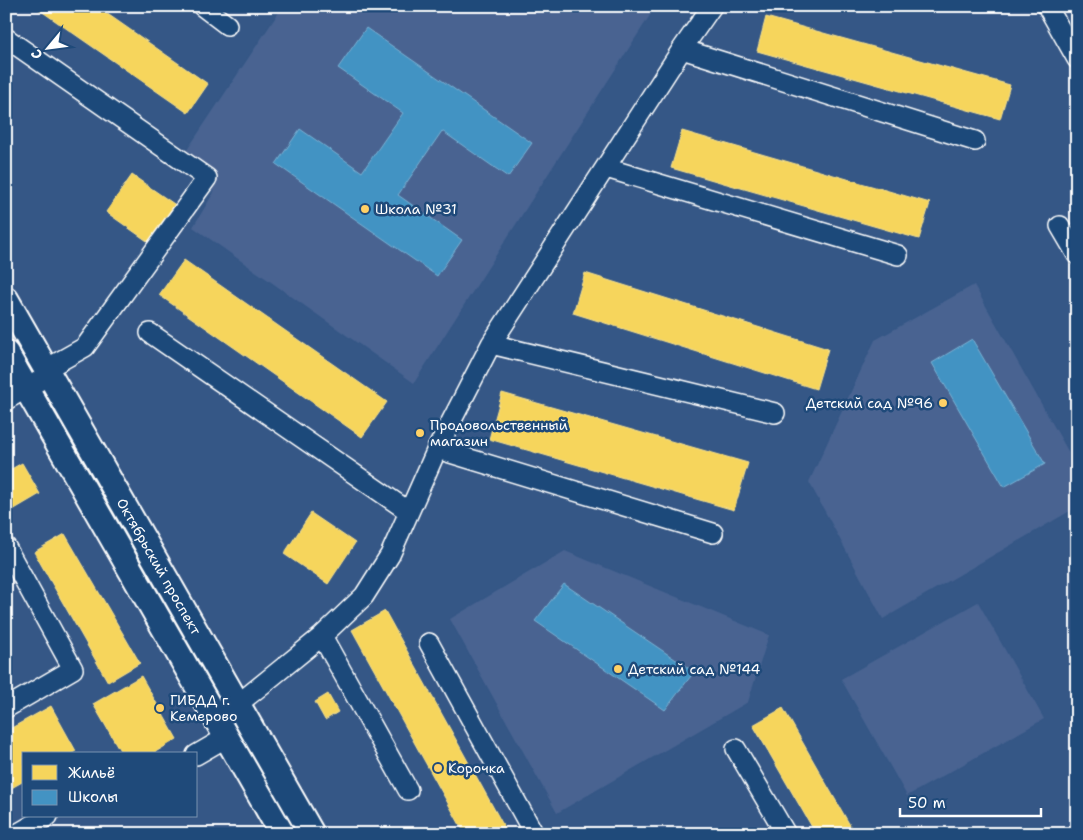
<svg xmlns="http://www.w3.org/2000/svg" width="1083" height="840" font-family="'Shantell Sans',sans-serif">
<style>
.built{fill:#486391}
.homes{fill:#f6d55c;stroke:#f9e28d}
.schools{fill:#4393c3;stroke:#7bb3d5}
.lines{fill:none;stroke-linecap:round;stroke-linejoin:round}
.minor-casing{stroke:#fff;stroke-width:22}
.major-casing{stroke:#fff;stroke-width:28}
.minor{stroke:#1f4a7a;stroke-width:19}
.major{stroke:#1f4a7a;stroke-width:24}
.poi-dot{fill:#ffd166;stroke:#1f4a7a;stroke-width:2}
.labels{text-anchor:middle;dominant-baseline:central;stroke-width:5;stroke-linejoin:round;paint-order:stroke}
.poi-label{font-size:14px;fill:#fff;stroke:#1f4a7a;text-anchor:start}
.street-label{font-size:14px;fill:#fff;stroke:#1f4a7a}
</style>
<rect width="100%" height="100%" fill="#355786"/>
<filter id="ink" filterUnits="userSpaceOnUse"><feTurbulence type="fractalNoise" baseFrequency=".02" numOctaves="2"/><feDisplacementMap in="SourceGraphic" scale="10" xChannelSelector="R" yChannelSelector="G"/><feConvolveMatrix kernelMatrix="1 2 1 2 8 2 1 2 1" color-interpolation-filters="sRGB"/></filter>
<g filter="url(#ink)">
<path class="built" d="M283,6h373l-242,377 -221,-156 21,-35 -37,-27z
M974,285l103,182v40l-194,112 -74,-137 66,-142z
M565,551l204,84 -21,67 -191,111 -107,-194z
M978,602l66,117 -137,77 -66,-117z"/>
<path class="homes" d="M34,6h62l112,78 -20,29z
M1069,6h8v14z
M766,17l244,68 -10,34 -243,-68z
M682,131l248,72 -11,36 -248,-71z
M132,175l45,31 -27,37 -44,-31z
M184,260l203,142 -25,35 -203,-142z
M585,273l243,76 -12,40 -243,-76z
M502,393l246,70 -14,47 -245,-71z
M22,463l18,31 -34,20v-42z
M311,513l44,30 -27,41 -44,-30z
M65,534l75,129 -32,19 -74,-130z
M385,611l123,223h-43l-113,-204z
M141,676l36,63 -25,15h-30l-29,-50z
M328,694l10,18 -13,8 -10,-18z
M51,706l25,45 -5,3h-47v27l-18,10v-60z
M783,708l72,126h-39l-63,-109z"/>
<path class="schools" d="M366,28l166,115 -24,34 -66,-46 -44,64 64,45 -25,36 -161,-112 24,-35 62,43 41,-59 -65,-45z
M972,339l73,125 -41,23 -72,-124z
M564,584l130,88 -29,38 -130,-89z"/>
<g class="lines">
<g class="minor-casing">
<path id="minor" d="M202,6l25,19
M1047,6l30,53
M6,38l201,140 -122,169 -39,22
M682,49l293,92
M606,168l292,87
M1060,226l17,29
M150,333l258,178
M491,344l284,69
M6,400l43,-25
M437,449l276,84
M6,547l67,122 -67,39
M322,636l86,154
M429,643l105,191
M215,717l23,-13 36,-29 48,-39 42,-40 26,-41 47,-106 54,-105 191,-295 30,-43
M736,749l50,85
M196,755l31,-18
M17,834l31,-18"/>
</g>
<g class="major-casing">
<g id="major">
<path id="s1" d="M6,299l306,535"/>
<path d="M6,353l276,481"/>
</g>
</g>
<use href="#minor" class="minor"/>
<use href="#major" class="major"/>
</g>
</g>
<g class="poi-dot">
<circle cx="365" cy="209" r="5"/>
<circle cx="943" cy="403" r="5"/>
<circle cx="420" cy="433" r="5"/>
<circle cx="618" cy="669" r="5"/>
<circle cx="160" cy="708" r="5"/>
<circle cx="438" cy="768" r="5"/>
</g>
<g class="labels">
<g class="poi-label">
<text x="375" y="209">Школа №31</text>
<text x="933" y="403" text-anchor="end">Детский сад №96</text>
<text x="430" y="425">Продовольственный<tspan x="430" dy="16">магазин</tspan></text>
<text x="628" y="669">Детский сад №144</text>
<text x="170" y="700">ГИБДД г.<tspan x="170" dy="16">Кемерово</tspan></text>
<text x="448" y="768">Корочка</text>
</g>
<g class="street-label">
<text stroke="none"><textPath href="#s1" startOffset="308">Октябрьский проспект</textPath></text>
</g>
</g>
<rect width="1083" height="840" fill="none" stroke="#1f4a7a" stroke-width="25"/>
<rect x="12" y="12" width="1058" height="815" fill="none" stroke="#fff" stroke-width="2" filter="url(#ink)"/>
<rect x="22" y="752" width="175" height="65" fill="#1f4a7a" stroke="#7992af"/>
<rect x="32" y="765" width="25" height="15" fill="#f6d55c" stroke="#7992af"/>
<text x="68" y="778" font-size="15" fill="#ffffff">Жильё</text>
<rect x="32" y="790" width="25" height="15" fill="#4393c3" stroke="#7992af"/>
<text x="68" y="802" font-size="15" fill="#ffffff">Школы</text>
<g transform="translate(48 48) rotate(241)" stroke="#1f4a7a" stroke-width="4" paint-order="stroke">
<path d="M0-4L9 19L0 12L-9 19Z" fill="#ffffff"/>
<text y="-8" font-size="14" font-weight="bold" text-anchor="middle" fill="#ffffff">С</text>
</g>
<path d="M900 808v8h141v-8" fill="none" stroke="#ffffff" stroke-width="2.5"/>
<text x="908" y="808" font-size="15" fill="#ffffff" stroke="#1f4a7a" stroke-width="4" paint-order="stroke">50 m</text>
</svg>
